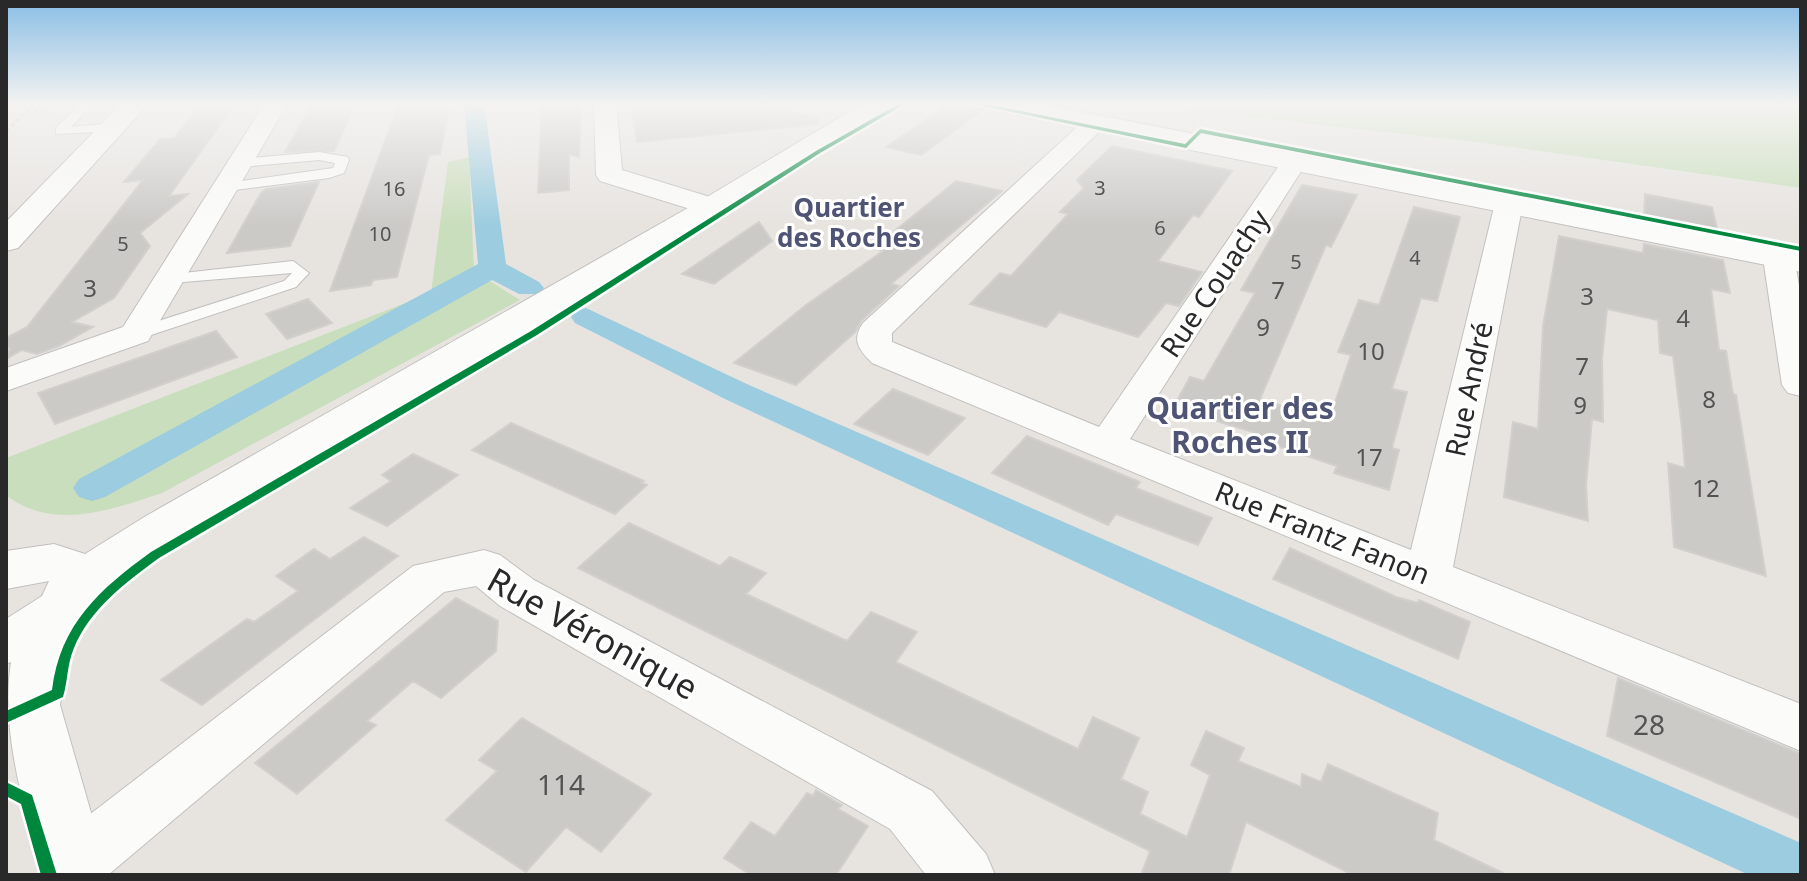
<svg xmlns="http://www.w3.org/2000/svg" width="1807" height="881" font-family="'Noto Sans',sans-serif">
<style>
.green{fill:#c9debc}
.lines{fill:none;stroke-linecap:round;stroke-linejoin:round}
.canal{fill:#9bcce0;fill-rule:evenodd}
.building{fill:#cccac7;stroke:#d2d0cc;stroke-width:2}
.service-casing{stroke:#c1c0bf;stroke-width:2}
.minor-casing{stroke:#c1c0bf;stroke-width:2}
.tertiary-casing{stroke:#c1c0bf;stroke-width:2}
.path{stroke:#c6c6c5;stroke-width:3;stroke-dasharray:4 3;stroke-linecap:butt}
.service{fill:#fbfbfa;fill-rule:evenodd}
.minor{fill:#fbfbfa;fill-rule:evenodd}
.tertiary{fill:#fbfbfa;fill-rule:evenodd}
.cycleway-casing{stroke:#fff;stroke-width:5}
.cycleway{fill:#00873e;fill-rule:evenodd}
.labels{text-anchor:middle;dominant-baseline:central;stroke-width:6;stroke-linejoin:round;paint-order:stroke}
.far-number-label{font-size:20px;fill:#545352}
.number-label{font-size:24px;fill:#545352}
.far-neighbourhood-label{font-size:26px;font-weight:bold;fill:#4f5474;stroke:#fff}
.street-label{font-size:28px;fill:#292929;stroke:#fff}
.near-number-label{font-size:28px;fill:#545352}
.neighbourhood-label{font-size:30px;font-weight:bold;fill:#4f5474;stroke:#fff}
.near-street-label{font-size:34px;fill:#292929;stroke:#fff}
</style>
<rect width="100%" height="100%" fill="#e7e4e0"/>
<path class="green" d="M1117,103h684v85l-325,-46z
M469,157l5,114 46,29 -358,193c-51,17 -108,38 -155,3l-1,-38 425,-165 17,-131z"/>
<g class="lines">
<path class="canal" d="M464,103h20l22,161 33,18 5,6 -5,6h-20l-27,-14 -387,217 -13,4 -13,-4 -6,-9 6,-9 399,-215z
M586,308l163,77 1052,458v32h-52l-1024,-476 -150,-76 -4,-6 4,-6z"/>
</g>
<path class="building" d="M313,103h43l-22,48 -49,1z
M399,103h51l-10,51 -11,1 -32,122 -24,3 -2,5 -41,6z
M542,103h39l-2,54 -10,-3v36l-31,3z
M631,103h119l69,15 -1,6 -181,18z
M951,103h29l6,5 -65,47 -35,-8z
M232,108l-63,88 19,-2 -48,39 10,13 -36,52 -42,24 21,5 -34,19 -22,8 -15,-4 -16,9 4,-11 -4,-1v-9l21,-11 116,-147 -19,2 36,-43 14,-1 22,-27z
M1112,146l120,25 -33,46 -6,-2 -35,46 44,11 -23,34 -13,-3 -28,34 -79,-25 -13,15 -76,-23 30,-31 11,3 57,-62 -8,-2 24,-24 -7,-8z
M956,181l46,10 -111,93 8,2 -38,35 -6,11 -59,53 -62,-22 72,-58 77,-54 -9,-3z
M319,182l-29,64 -63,7 34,-60 5,-4z
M1302,185l55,10 -26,52 -5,-2 -66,154 69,21 22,-65 -13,-3 21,-52 20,5 35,-98 46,10 -23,84 -16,-3 -29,91 15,3 -15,56 7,2 -10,40 -55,-17 3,-7 -87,-29 3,-5 -80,-24 17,-31 14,4 51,-88 -14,-3z
M1645,194l67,13 6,26 -74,-15z
M759,222l13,19 -58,43 -32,-10z
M1559,236l84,17 1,-9 79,16 7,33 -19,-4 8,61 7,1 7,43 3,1 30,181 -92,-29 -6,-84 17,5 -3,-39 -9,-73 -13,-3 -2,-33 -51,-11 -5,50 1,63 -11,-3 -6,66 2,36 -84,-24 9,-75 25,7 5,-103z
M308,299l24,24 -45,16 -21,-25z
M216,331l21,26 -182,67 -17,-31z
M893,389l72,29 -37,37 -74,-31z
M511,423l133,58 -3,2 6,2 -32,29 -143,-64z
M1027,436l113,46 -4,6 76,30 -14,27 -82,-31 -8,11 -116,-52z
M413,454l45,21 -71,51 -37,-18 41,-27 -9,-6z
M629,523l91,43 10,-9 36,16 -20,21 101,47 24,-29 46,20 -21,30 182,87 15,-32 46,21 -18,41 27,13 -8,22 47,23 23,-62 -19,-10 15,-34 38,17 -6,13 63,26 1,-13 19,8 7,-18 110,49 -4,27 73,35h-154l-107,-53 -17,53h-88l9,-24 -572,-283z
M364,537l34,19 -196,149 -41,-25 86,-61 7,3 44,-31 -22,-15 38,-27 16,10z
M1290,548l106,49 22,6 1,-3 51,22 -12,37 -185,-80z
M456,598l42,23 -2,30 -55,47 -28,-17 -46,40 9,4 -79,69 -42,-31z
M1618,678l183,76v65l-194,-83z
M522,718l129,76 -50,58 -35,-25 -40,45 -80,-52 51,-49 -18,-11z
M816,790l26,15 -4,4 30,17 -32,49h-85l-27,-17 27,-36 24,14 32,-43 6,3z"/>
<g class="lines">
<g class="service-casing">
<path id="service" d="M81,103h13l-23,24 43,-4 6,4 -6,4 -58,3v-6z
M319,152l29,5 1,3 -5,13 -15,5 -102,13 -7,-4 7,-4 106,-15 2,-5 -16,-3 -78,7 -6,-4 6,-4z
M293,261l16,12 -13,14 -154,51h-12l-3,-4 3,-4 154,-49 8,-8 -121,10 -6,-2v-6z"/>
</g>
<g class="minor-casing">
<path id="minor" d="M265,103h23l-140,238 -142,50v-23l117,-41z
M594,103h22l6,67 101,31 4,6 -4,6h-20l-103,-32 -4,-6z
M1095,116l12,7 -4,5 -211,205v9l207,85 186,-270h18l4,5 -177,277 281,111 84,-347 4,-6h20l4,6 -70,364 348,137v47l-929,-388c-13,-13 -21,-23 -9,-40l224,-205z
M1778,249l11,2c18,31 12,108 12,145l-13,-3 -6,-8 -19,-127 4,-7z
M484,550l16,5 34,25 398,211 54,63 9,21h-69l-36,-46 -390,-223 -24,-20 -32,6 -336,283h-63l-4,-9 9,-21 363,-279z"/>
</g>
<g class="tertiary-casing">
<path id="tertiary" d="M122,103h27l-131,145 -12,3v-29z
M869,103h37l-4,5 -32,12 -146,94 -544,326 -84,59 -24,32 -12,74 49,170h-68c-16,-68 -41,-143 -30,-213l-5,2v-45l36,-23 7,-15 -43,8v-38l48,-7 31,10 61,-38 556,-316 150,-90z
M983,103h52l766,149v20l-805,-161z"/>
</g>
<path class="path" d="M27,111l23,-2
M6,131l30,-28
M6,166v5"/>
<use href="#service" class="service"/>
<use href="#minor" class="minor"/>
<use href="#tertiary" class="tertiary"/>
<g class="cycleway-casing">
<path id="cycleway" d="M900,103h7l-87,50 -283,182 -378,223c-33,24 -69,51 -85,90 -7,16 -6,33 -11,49l-57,26v-12l46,-21c8,-66 48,-101 99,-138l380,-221 285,-180z
M969,103h12l204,41 15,-15 601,118v4l-600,-118 -15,15z
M6,782l26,13 25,80h-16l-20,-71 -15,-8z"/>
</g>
<use href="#cycleway" class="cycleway"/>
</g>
<linearGradient id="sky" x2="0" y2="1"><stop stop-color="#89bee5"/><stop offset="0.46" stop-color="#f4f3f1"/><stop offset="1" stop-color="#f4f3f1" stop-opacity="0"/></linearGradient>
<rect width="1807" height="226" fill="url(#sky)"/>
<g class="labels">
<g class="far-number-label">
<text x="1100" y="187">3</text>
<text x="394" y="188">16</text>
<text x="1160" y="227">6</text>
<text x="380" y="233">10</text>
<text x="123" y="243">5</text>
<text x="1415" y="257">4</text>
<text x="1296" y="261">5</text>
</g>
<g class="number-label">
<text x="90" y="287">3</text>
<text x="1278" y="289">7</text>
<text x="1587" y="295">3</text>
<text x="1683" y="317">4</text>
<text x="1263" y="326">9</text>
<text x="1371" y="350">10</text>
<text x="1582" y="365">7</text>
<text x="1709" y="398">8</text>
<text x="1580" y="404">9</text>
<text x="1369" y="456">17</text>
<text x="1706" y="487">12</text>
</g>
<g class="far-neighbourhood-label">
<text x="849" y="207">Quartier<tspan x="849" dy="30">des Roches</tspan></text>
</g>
<g class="street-label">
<text transform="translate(1214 283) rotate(-56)">Rue Couachy</text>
<text transform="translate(1468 389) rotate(-78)">Rue André</text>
<text transform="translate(1323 532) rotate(22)">Rue Frantz Fanon</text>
</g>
<g class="near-number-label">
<text x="1649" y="724">28</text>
<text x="561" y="784">114</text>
</g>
<g class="neighbourhood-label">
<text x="1240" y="407">Quartier des<tspan x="1240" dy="34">Roches II</tspan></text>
</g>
<g class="near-street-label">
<text transform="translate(593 633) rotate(29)">Rue Véronique</text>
</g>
</g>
<rect width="1807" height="881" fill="none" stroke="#292929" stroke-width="16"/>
</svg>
